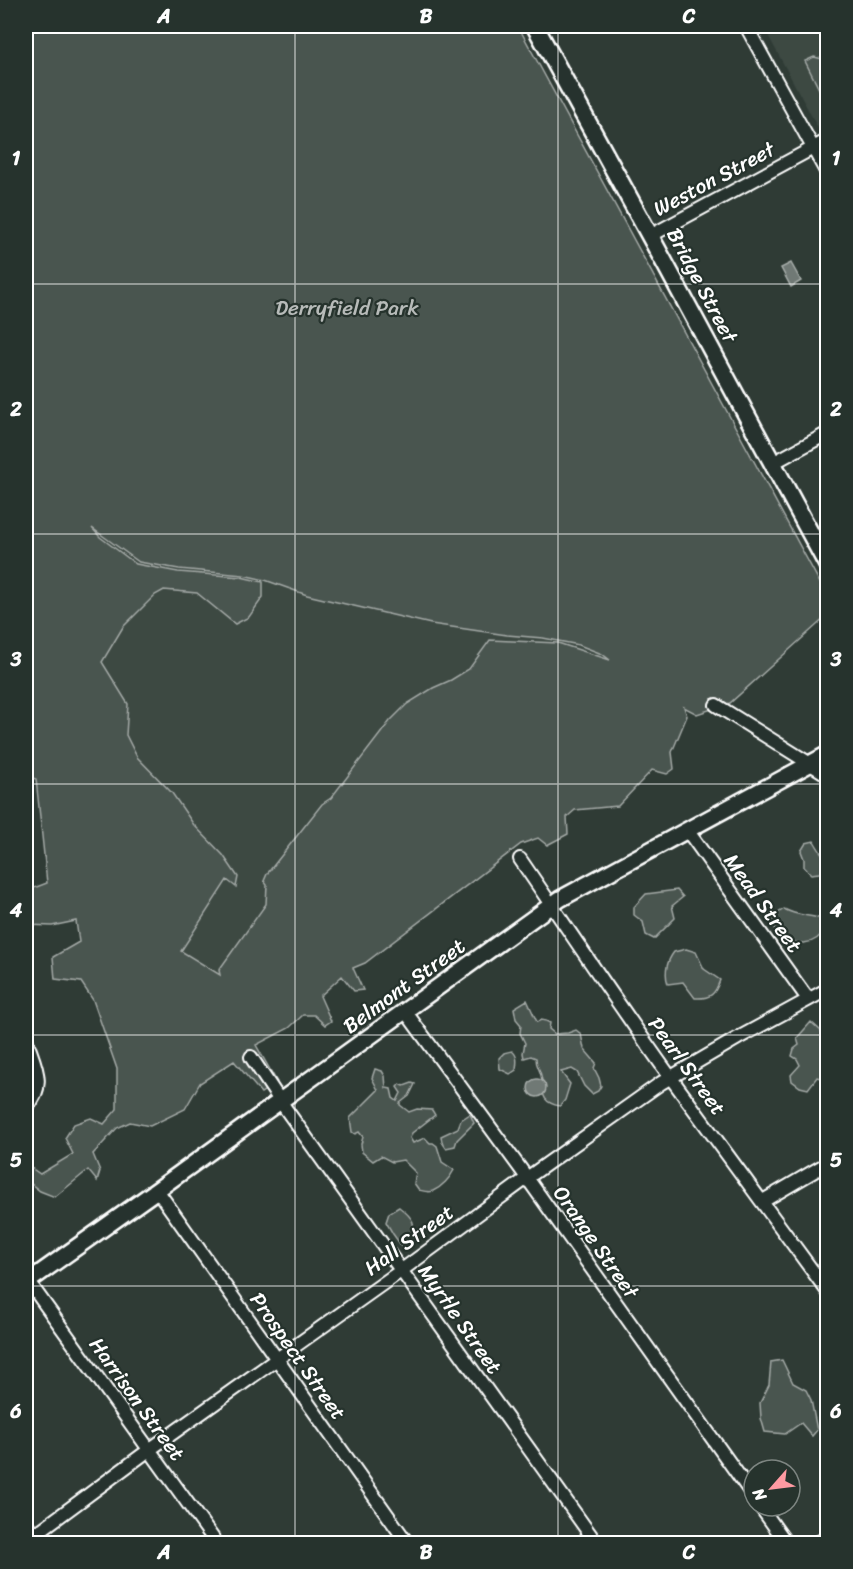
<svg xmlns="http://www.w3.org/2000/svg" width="853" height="1569" font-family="Sriracha,sans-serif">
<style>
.built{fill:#3c4842}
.green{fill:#4a544f;stroke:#a4aaa7;stroke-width:1.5;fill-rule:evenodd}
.water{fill:#707975;stroke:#a9afac;stroke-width:1.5}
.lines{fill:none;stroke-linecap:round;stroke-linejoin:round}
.minor-casing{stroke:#fff;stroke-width:16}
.tertiary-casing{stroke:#fff;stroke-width:20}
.secondary-casing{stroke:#fff;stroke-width:21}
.minor{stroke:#26332d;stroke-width:12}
.tertiary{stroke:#26332d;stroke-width:15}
.secondary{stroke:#26332d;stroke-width:16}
.grid{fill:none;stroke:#fff;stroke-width:1.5;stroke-opacity:0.55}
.labels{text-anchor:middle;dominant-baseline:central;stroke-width:4.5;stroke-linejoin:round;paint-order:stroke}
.street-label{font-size:21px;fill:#fff;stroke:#26332d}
.park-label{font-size:21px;fill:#b7bbb9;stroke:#26332d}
.neatline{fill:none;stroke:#fff;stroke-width:2}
.grid-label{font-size:20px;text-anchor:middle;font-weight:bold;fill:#fff}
</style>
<rect width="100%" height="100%" fill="#2f3b35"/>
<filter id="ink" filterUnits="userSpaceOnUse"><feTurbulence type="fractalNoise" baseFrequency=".0167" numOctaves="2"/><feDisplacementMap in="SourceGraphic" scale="12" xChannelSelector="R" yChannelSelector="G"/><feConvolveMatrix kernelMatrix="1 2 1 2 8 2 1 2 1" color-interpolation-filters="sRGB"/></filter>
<g filter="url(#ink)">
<path class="built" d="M763,26h64v100l-8,4z
M87,524l52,38 40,7 64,6 22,5 42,15 124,29 76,11 36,3 36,7 23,9 85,55 -529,398 -132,-553z"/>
<path class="green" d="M26,26h492l309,570v20l-97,87 -33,11 -13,-7 3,9 -15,36 2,17 -7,5 -15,-4 -34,36 -43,4 -8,7 1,17 -21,11 -9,-7 -17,6 -156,119 -12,5 10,22 -9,1 -12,-15 -22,20 11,25 -6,4 -11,-10h-11l-14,13 -33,17 21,37 -16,11 -27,-32 -34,22 -15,26 -35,17 -20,-4 -13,6 -24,26 7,17 -3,10 -9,-11 -33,27 -15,-6 -9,-7 -5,3v-20l1,-2 13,9 33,-20 -8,-16 9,-14 17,-6 13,6 13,-15v-40l-24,-69 -12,-18 -26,-3 -2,-22 26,-15 -3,-21 -24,5 -24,-1 -2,2v-36l21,-8 -11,-104 -10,-3zM92,528l47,34 40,7 64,6 22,5 42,15 124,29 76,11 36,3 36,7 23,9 8,6 -52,-17 -68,-3 -21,29 -18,11 -18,8 -26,16 -17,17 -59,77 -9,6 -55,70 -3,7 3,4 -1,19 -47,66 1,5 -39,-24 46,-71 9,7 2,-10 -15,-22 -29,-30 -22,-32 -35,-36 -11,-22 2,-31 -26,-42 21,-35 32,-32 9,-5 33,3 38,31 14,-7 14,-20v-15l-22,-5 -63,-5 -42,-8 -36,-27z
M814,57l13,3v45l-22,-44z
M814,841c4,7 7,12 12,18v8l-7,6 -8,1 -7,-7v-8l-3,-8 5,-8z
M677,890l6,7 -11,9 3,12 -21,21 -8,-4 -3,-13 -9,-7v-8l12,-13z
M784,909c15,8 23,5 37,10l4,10c-11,20 -29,14 -47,9l-4,-11 -2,-10z
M686,949l10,3 8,17 16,11c-5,14 -9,19 -25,18l-12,-16 -15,2c-4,-11 -1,-23 6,-32z
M527,1000l10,22 4,-2 5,1 4,2 -1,6 6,5 13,-1 8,-3 5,4 3,15 12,14 -2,5 5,10 2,8 -3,5 -6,3 -8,-8 -7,-14 -5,-3 -11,3 9,12 -5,16 -5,6c-24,-4 -14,-18 -20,-34 -2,-6 -4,-7 -4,-14l-5,-2 -7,2 -1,-5 2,-10 -5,-10 1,-8 -5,-6 -2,-11z
M811,1022l10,9 6,10 1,39 -11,-3 -9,12 -8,-2 -8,-6 -1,-6 9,-10 -3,-6 -5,-3 2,-7 5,-4 -2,-7z
M512,1051c6,4 5,12 4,19l-6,4 -10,-5 -1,-11 5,-5z
M375,1069l7,2 3,5 1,12 5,1 2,9 4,3 4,-8 -4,-6 3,-3 4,2 8,-3 3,1 -6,12 -9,7v2l9,7 8,-3 15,1 3,5 -23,18 -2,5 3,5 12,-5 5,5h3l4,3 5,16 12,8c-4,8 -12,17 -21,21 -4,2 -10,0 -14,-1l-5,-7 2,-10 -13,-13 -11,2 -11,-6 -8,5 -11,-9 -1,-8 2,-7 -4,-5 -4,2 -3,-2 -2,-14 28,-28 -6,-12z
M470,1114l4,9 -17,17 -2,6 -9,2 -4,-6 -1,-6 17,-8 3,-8z
M399,1207c16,12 16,16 14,35l-10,6 -10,-14 -7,-12 3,-9z
M782,1360l11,23 13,7 5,10 6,30 -5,6 -11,-13 -16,11 -20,-2 -4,-14 -1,-15 9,-18 2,-23z"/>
<path class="water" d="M791,263l10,18 -10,6 -10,-19z
M528 1088a9 9 0 1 1 18 0a9 9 0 1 1-18 0Z"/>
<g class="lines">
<g class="minor-casing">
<path id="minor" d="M746,26l82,149
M650,236l178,-96
M773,463l55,-30
M716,705l112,70
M687,830l121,169
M520,859c50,73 99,147 151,219 52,71 105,142 157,214
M405,1011l115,157 234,329
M26,1039c8,25 22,46 0,69
M251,1057l34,51 312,436
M157,1190l251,354
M763,1201l65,-38
M26,1278l191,266
M760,1506l27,38
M26,1523l14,21
M26,1541l123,-91 253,-180 125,-92 134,-95 77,-45 90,-49
M815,1544l13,-7"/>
</g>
<g class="tertiary-casing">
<path id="tertiary" d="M26,1283l131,-93 403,-291 268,-145"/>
</g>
<g class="secondary-casing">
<path id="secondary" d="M535,26l121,221 172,319"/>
</g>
<use href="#minor" class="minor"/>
<use href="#tertiary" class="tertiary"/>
<use href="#secondary" class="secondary"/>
</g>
</g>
<path class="grid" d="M295,26v1518M558,26v1518M26,284h802M26,534h802M26,784h802M26,1035h802M26,1286h802"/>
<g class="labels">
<g class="street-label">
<text transform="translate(714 179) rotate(-28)">Weston Street</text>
<text transform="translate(702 285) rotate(62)">Bridge Street</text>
<text transform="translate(763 903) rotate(54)">Mead Street</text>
<text transform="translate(404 986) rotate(-36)">Belmont Street</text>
<text transform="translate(687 1066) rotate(54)">Pearl Street</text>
<text transform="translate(409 1240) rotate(-36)">Hall Street</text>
<text transform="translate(596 1242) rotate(55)">Orange Street</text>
<text transform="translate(460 1319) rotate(55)">Myrtle Street</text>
<text transform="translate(298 1356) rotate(55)">Prospect Street</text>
<text transform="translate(137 1399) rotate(54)">Harrison Street</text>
</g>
<g class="park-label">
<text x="347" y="308">Derryfield Park</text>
</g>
</g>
<rect width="853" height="1569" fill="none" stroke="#26332d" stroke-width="66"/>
<g transform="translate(772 1488) rotate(242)"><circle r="28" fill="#26332d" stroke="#7d8581" stroke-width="1.5"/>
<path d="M0-4.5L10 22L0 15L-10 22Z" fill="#ff9aa2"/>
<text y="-9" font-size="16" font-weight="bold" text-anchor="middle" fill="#ffffff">N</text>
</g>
<rect x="33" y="33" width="787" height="1503" class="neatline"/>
<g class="grid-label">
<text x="164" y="23">A</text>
<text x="426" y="23">B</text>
<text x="689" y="23">C</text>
<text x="16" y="165">1</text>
<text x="836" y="165">1</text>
<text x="16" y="416">2</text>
<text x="836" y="416">2</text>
<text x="16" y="666">3</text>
<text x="836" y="666">3</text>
<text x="16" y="917">4</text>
<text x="836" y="917">4</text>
<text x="16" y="1167">5</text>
<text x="836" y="1167">5</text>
<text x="16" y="1418">6</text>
<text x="836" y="1418">6</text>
<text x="164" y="1559">A</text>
<text x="426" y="1559">B</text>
<text x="689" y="1559">C</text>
</g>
</svg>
